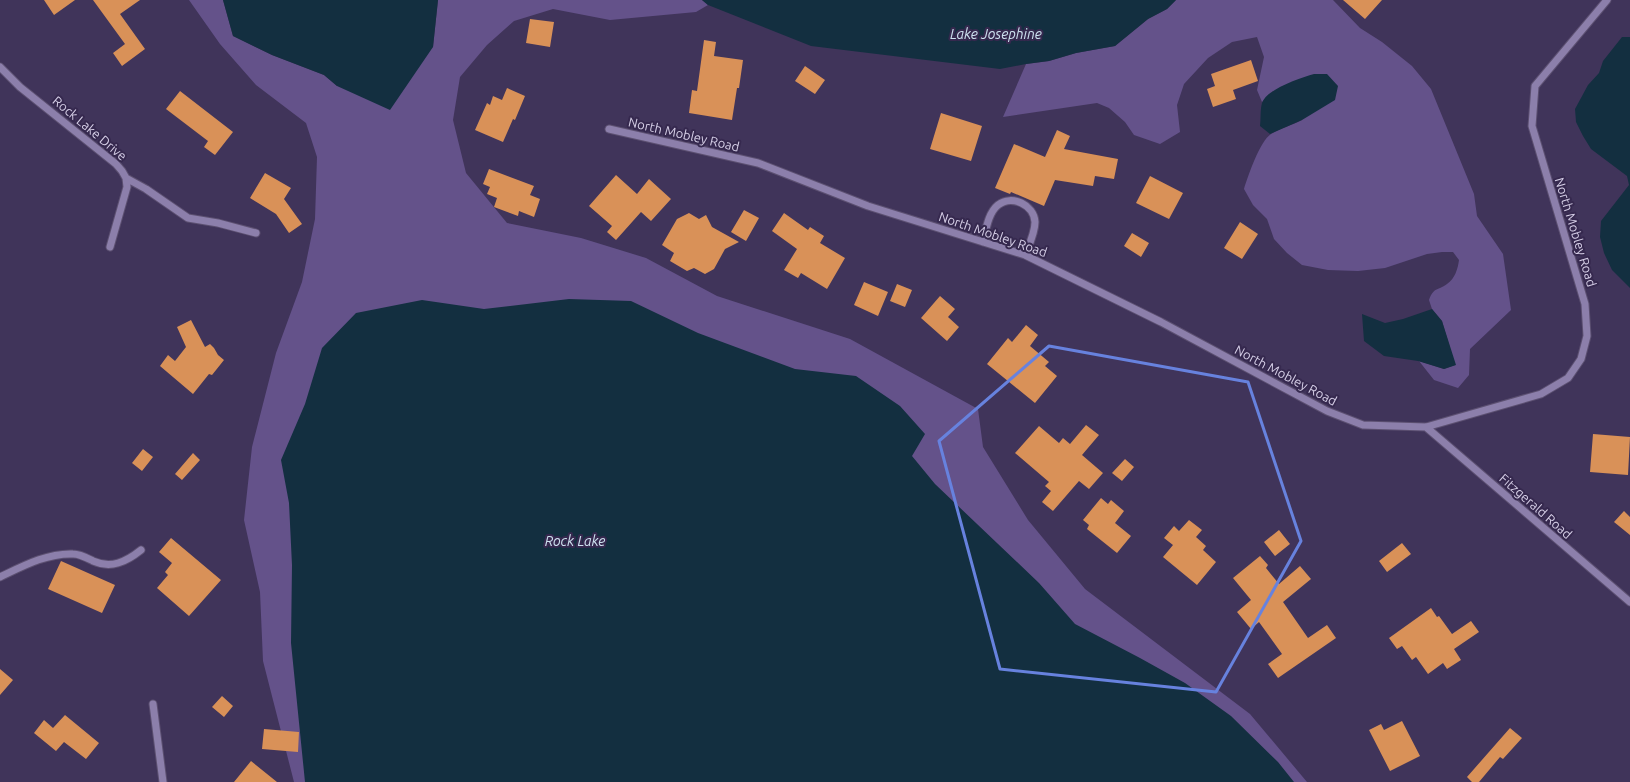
<svg xmlns="http://www.w3.org/2000/svg" width="1630" height="782" font-family="Ubuntu,sans-serif">
<style>
.green{fill:#64528a}
.water{fill:#132f40}
.building{fill:#d99158}
.lines{fill:none;stroke-linecap:round;stroke-linejoin:round}
.minor-casing{stroke:#5c5071;stroke-width:9}
.minor{stroke:#8c7fab;stroke-width:7}
.marked{fill:none;stroke:#6782de;stroke-width:3;stroke-linejoin:round}
.labels{text-anchor:middle;dominant-baseline:central;stroke-width:4;stroke-linejoin:round;paint-order:stroke}
.street-label{font-size:13px;fill:#d6cfe7;stroke:#36294f}
.water-label{font-size:14px;font-style:italic;fill:#cde1ef;stroke:#36294f}
</style>
<rect width="100%" height="100%" fill="#40345a"/>
<path class="green" d="M189,0h34l10,36 39,19 52,20 13,11 96,-39 5,-47h264l6,5 -12,7 -86,8 -57,-11 -39,12 -27,24 -27,32 -7,43 13,53 41,50 74,15 65,20 71,38 133,43 128,70 5,38 45,73 57,69 165,125 57,68h-1013l-31,-121 -3,-69 -16,-72 8,-73 24,-94 26,-71 13,-63 2,-62 -11,-34 -50,-38 -36,-41z
M1176,0h157l27,28 22,14 30,24 19,23 43,105 3,22 26,38 8,56 -41,39 -1,26 -11,13 -24,-8 -15,-19 25,8 11,-4 -13,-44 -10,-12 -3,-9c5,-13 8,-9 18,-16 8,-5 11,-16 12,-24l-6,-8h-11l-15,2 -42,14 -27,3 -30,-1 -26,-5 -15,-12 -13,-14 -7,-20 -14,-14 -9,-16c4,-13 16,-48 27,-55 9,-6 22,-9 31,-14l-29,-29 -11,11 -5,-12 7,-33 -7,-20 -25,5 -24,16 -24,26 -7,21 3,27 -20,12 -26,-9 -9,-13 -16,-14 -12,-5 -94,14 23,-53 23,-3 27,-8 39,-7 33,-27 19,-10z"/>
<path class="water" d="M223,0h215l-5,47 -43,63 -53,-24 -13,-11 -52,-20 -39,-19z
M702,0h474l-9,9 -19,10 -33,27 -39,7 -27,8 -23,3 -26,5 -189,-23 -103,-41z
M1622,37h8v251l-18,-18 -8,-17 -4,-16 1,-16 28,-36 -2,-9 -36,-27 -8,-13 -7,-14 -1,-13 13,-24 11,-12 4,-12z
M1314,74h13l11,12 -3,14 -33,20 -32,14 -10,-8c1,-7 0,-16 2,-23 5,-14 38,-25 52,-29z
M569,299l62,2 67,32 97,36 61,7 44,30 25,28 -13,22 23,28 104,99 36,41 65,34 45,25 46,33 47,46 16,20h-989l-14,-139 1,-78 -3,-62 -8,-43 24,-56 17,-56 34,-35 66,-13 62,9z
M1432,309l10,12 14,44 -12,4 -26,-8 -34,-5 -20,-15 -2,-27 23,9 18,-4z"/>
<path class="building" d="M44,0h31l-21,15z
M93,0h47l-20,14 25,35 -23,17 -9,-13 12,-9z
M1343,0h39l-17,19z
M530,19l24,3 -4,25 -24,-4z
M704,40l12,2 -2,14 29,4 -4,28h-2l-5,32 -43,-7 3,-23 5,1z
M1251,60l7,21 -25,9 3,9 -23,8 -6,-18 8,-3 -4,-12z
M805,66l20,14 -10,14 -20,-13z
M507,88l18,8 -10,24 -2,-1 -10,23 -28,-12 12,-27 3,2 3,-9 9,4z
M180,91l53,41 -18,23 -11,-8 4,-6 -42,-32z
M941,113l41,13 -11,35 -41,-12z
M1057,130l13,6 -6,13 54,10 -4,20 -19,-3 -2,10 -38,-6 -11,26 -33,-14 -1,2 -15,-6 19,-44 31,13z
M489,169l45,17 -4,9 10,4 -6,18 -15,-6 -1,5 -24,-9 3,-9 -10,-4 3,-7 -7,-3z
M265,173l26,15 -7,11 18,25 -13,9 -13,-19 -26,-16z
M616,175l21,19 12,-15 22,20 -20,22 -10,-9 -25,28 -9,-8 5,-6 -23,-20z
M1150,176l33,17 -14,26 -33,-16z
M744,210l15,8 -13,23 -15,-9z
M689,213l10,6 7,-4 6,12 27,15 -14,7 -11,20 -9,5 -11,-6 -7,3 -17,-10 4,-8 -12,-8 15,-26z
M784,213l24,17 2,-3 14,9 -4,7 25,15 -18,31 -26,-16 -3,5 -14,-8 13,-21 -25,-18z
M1240,222l18,12 -16,25 -18,-11z
M1132,233l17,10 -8,14 -17,-11z
M864,282l24,10 -10,24 -24,-11z
M897,284l15,6 -7,17 -15,-6z
M940,296l15,13 -7,8 11,10 -12,14 -26,-23z
M191,320l14,27 5,-3 4,4 4,7 6,5 -12,15 -3,-1 -16,20 -33,-28 8,-11 7,6 11,-14 -9,-20z
M1026,325l12,10 -8,11 19,16 -4,4 12,10 -22,27 -48,-39 21,-26 4,4z
M1086,425l13,10 -17,20 21,18 -14,16 -10,-8 -26,30 -11,-9 9,-11 -6,-5 4,-4 -34,-29 24,-27 20,17 4,-5 7,6z
M1593,434l37,3 -2,38 -38,-3z
M143,449l10,8 -11,14 -10,-8z
M193,453l7,7 -18,20 -7,-6z
M1125,459l9,8 -12,14 -10,-8z
M1101,498l7,6 3,-4 13,11 -9,12 16,13 -14,17 -30,-24 2,-4 -6,-5z
M1624,511l6,6v18l-16,-13z
M1189,520l13,10 -6,7 10,9 -3,4 13,12 -19,23 -34,-28 10,-12 -9,-7 10,-12 5,5z
M1279,530l11,14 -15,12 -11,-14z
M171,538l50,42 -32,36 -32,-28 11,-13 -3,-3 7,-9 -13,-11z
M1402,543l9,11 -24,18 -8,-11z
M1260,556l8,9 -2,3 13,16 21,-18 11,13 -28,23 25,36 19,-13 9,13 -58,40 -10,-14 14,-10 -23,-32 -8,7 -14,-17 14,-12 -18,-22z
M61,561l54,24 -13,28 -54,-24z
M1431,608l6,9 2,-1 13,18 19,-13 8,11 -25,17 7,11 -14,9 -4,-6 -15,11 -12,-17 -4,3 -10,-14 -5,3 -8,-11z
M0,669l13,11 -13,15z
M222,696l11,10 -9,11 -12,-10z
M65,715l34,28 -13,16 -22,-17 -8,9 -22,-18 10,-13 9,8z
M1402,721l18,35 -30,15 -21,-41 12,-6 3,6z
M1510,728l12,10 -19,21 -3,-2 -21,25h-7l-5,-5z
M264,729l35,3 -1,20 -36,-3z
M251,761l26,21h-43z"/>
<g class="lines">
<g class="minor-casing">
<path id="minor" d="M0,67l20,20 96,77 6,7 4,7 1,9 -17,60
M609,129l149,34 110,43 157,49 136,67 166,89 36,14 63,2 115,-33 27,-16 13,-19 6,-23 -2,-32 -53,-178 3,-40 72,-86
M126,178l20,11 42,29 30,5 38,10
M983,242c3,-12 5,-29 15,-37 14,-11 36,0 37,17 0,11 -6,23 -10,33
M1426,427l204,175
M0,577c23,-11 47,-24 73,-23 7,0 14,4 20,7 18,8 33,1 48,-11
M153,704l10,78"/>
</g>
<use href="#minor" class="minor"/>
</g>
<path class="marked" d="M1049,346l199,36 53,159 -85,151 -216,-23 -61,-228z"/>
<g class="labels">
<g class="street-label">
<text transform="translate(90 128) rotate(40)">Rock Lake Drive</text>
<text transform="translate(684 134) rotate(13)">North Mobley Road</text>
<text transform="translate(1576 232) rotate(73)">North Mobley Road</text>
<text transform="translate(993 234) rotate(19)">North Mobley Road</text>
<text transform="translate(1286 375) rotate(28)">North Mobley Road</text>
<text transform="translate(1536 506) rotate(41)">Fitzgerald Road</text>
</g>
<g class="water-label">
<text x="996" y="34">Lake Josephine</text>
<text x="575" y="541">Rock Lake</text>
</g>
</g>
</svg>
